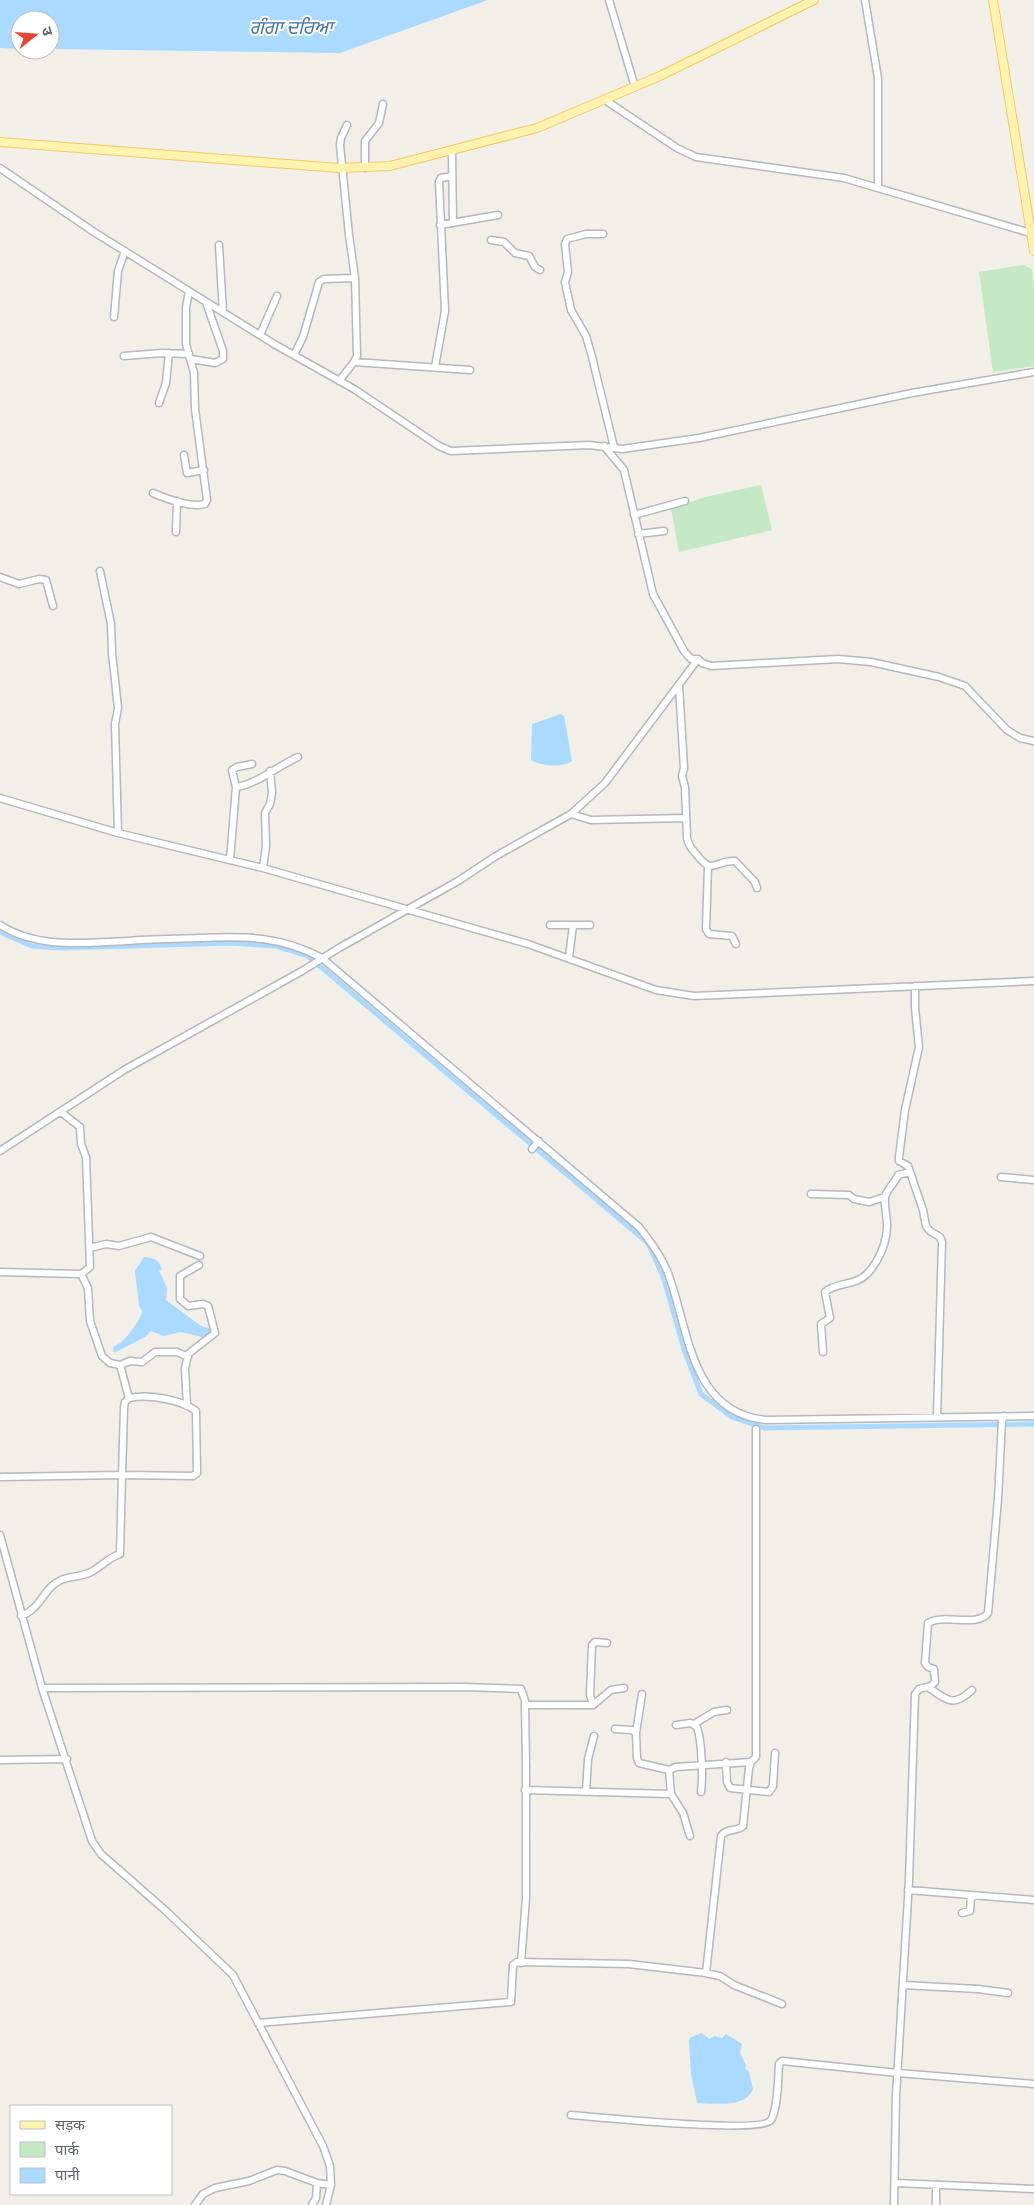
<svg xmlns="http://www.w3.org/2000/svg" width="1034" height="2205" font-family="Commissioner,'Noto Sans Devanagari','Noto Sans Gurmukhi',sans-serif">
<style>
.green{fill:#c5e8c5}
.water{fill:#aadaff}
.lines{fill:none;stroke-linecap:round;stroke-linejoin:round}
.canal{stroke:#aadaff;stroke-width:5}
.minor-casing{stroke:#b5b8bc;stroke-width:9}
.major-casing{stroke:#f2c960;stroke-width:10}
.minor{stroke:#fff;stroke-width:6}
.major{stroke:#fff2af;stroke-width:8}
.labels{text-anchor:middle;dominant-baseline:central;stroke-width:4;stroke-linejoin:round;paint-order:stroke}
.water-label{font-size:19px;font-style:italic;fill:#4174aa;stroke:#fff}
</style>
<rect width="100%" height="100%" fill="#f1efe8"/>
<path class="green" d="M1023,265l9,4 2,22v75l-41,6 -14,-100z
M761,485l11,45 -93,22 -8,-43 34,-12z"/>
<path class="water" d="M0,0h488l-148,53 -290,-4v-29h-30v29l-20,-1z
M561,714l3,2 8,45c-9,7 -32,5 -41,-1l1,-36z
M144,1257c10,1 15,2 18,13h-3l8,18 -1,12 35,26 11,3 -1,6 -9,2 -21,-5 -18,4 -12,-5 -6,6 -31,16 -1,-6c10,-3 27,-25 29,-36l-3,-5 -4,-35z
M701,2033l9,6 4,-3 8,2 4,-4 16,10 -2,9 6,12 -1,3 4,4 4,17c-8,20 -39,14 -56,14l-6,-30 -2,-32 1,-3z"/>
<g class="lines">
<path class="canal" d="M0,932l32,14 29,2 170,-5 45,3 32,10 340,287 15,33 21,73 17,45 31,23 32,11 270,-4"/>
<g class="minor-casing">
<path id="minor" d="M609,0l26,87
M865,0l13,78v110
M605,100l72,48 19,9 148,21 190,56
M452,151l1,72
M0,168l94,64 180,112 80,45 85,57 12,5 138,-6 33,4 77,-11 213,-45 122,-21
M365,168v-27l14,-18 4,-19
M440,225l58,-10
M603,234h-17l-19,5 -2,5 3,28 -3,10 6,28 15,26 5,17 23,94
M491,240l13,2 11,11 14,3 6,11 5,3
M219,245l4,67
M114,317l4,-46 7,-20
M260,335l17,-39
M294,355l9,-18 16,-55 5,-3 31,-1
M124,356l38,-3 27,1
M191,359l24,4 8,-4v-8l-17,-49
M354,362l116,8
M435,367l10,-56 -6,-129 2,-4 11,-2
M339,381l15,-19 3,-6 -2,-78 -6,-43 -9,-90 1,-7 6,-13
M159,403l7,-20 3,-30
M604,446l20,24 29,124 31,57 7,8h7l4,4 9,3 127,-7 33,3 68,15 26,9 42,44 13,8 14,3
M184,455l3,18 17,-3
M153,493c14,6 37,15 52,11l2,-4 -12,-91 -1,-36 -8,-29v-36l3,-17
M634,515l51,-14
M176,532l1,-31
M638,534l26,-3
M100,571l11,53 1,29 6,55 -3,16 3,109
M0,577l19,7 20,-5 7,1 7,26
M679,686l5,82 -2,8 3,11 2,51c2,9 5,11 10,17 16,21 18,5 38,6l20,21 2,6
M236,787l-4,-17 5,-3 15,-3
M0,798l118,35 145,35 265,76 128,46 38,6 340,-15
M571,814l20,6 95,-2
M230,860l6,-73c19,-2 42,-21 62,-30
M708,866l-2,63 3,5 23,2 4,8
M263,868l3,-22 -1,-33 5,-9 2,-11 -2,-22
M0,925c37,24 85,18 127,16 24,-2 48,-2 73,-3 46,-2 80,-2 122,20l317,269c12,15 24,31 30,49 20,55 22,137 97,144l268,-4
M550,925h23l-4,32
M573,925h17
M915,986v22l4,39 -14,63 -6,47v4l9,5 15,44 3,16 4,5 10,6 2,5 -5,175
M532,1149l7,-8
M0,1151l124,-81 178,-99 37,-23 119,-67 38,-25 75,-42 34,-31 93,-124
M1001,1177l33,3
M811,1194l38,1 5,4 15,3 16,-5
M90,1248l16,-4 13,2 32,-9 49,19
M0,1272l81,2 9,-7 -4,-110 -5,-13 -1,-17 -19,-15
M823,1352l-2,-28 9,-6 -5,-26c11,-10 30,-6 42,-18 12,-13 20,-31 20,-49 0,-9 -3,-18 -2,-27 1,-9 10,-14 13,-23l12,-3
M120,1365l10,-4 12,1 13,-10h22l11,5
M187,1406l-2,-37 3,-15 27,-21 -7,-27 -5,-2 -15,2 -8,-7v-23l19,-11
M0,1477l122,-2 2,-67 1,-6 4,-4 -9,-33 -10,-2 -8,-7 -12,-35 -2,-33 -7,-14
M0,1535l42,153 50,153 9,13 65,57 67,64 90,171 7,20 1,19 -5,20
M21,1616c21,-8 22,-28 40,-36 9,-4 20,-3 30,-8 10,-5 18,-15 29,-18l2,-79 71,1 4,-3 -1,-62c-16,-12 -48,-17 -67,-13
M928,1687c19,13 25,21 44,3
M42,1688l422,-1 57,2 4,12 1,65v132l-5,65
M525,1705h68l18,-15 13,-2
M593,1705l-3,-10 2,-50 3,-3 12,1
M694,1724l20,-12 13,-2
M676,1725l15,-2 6,4c5,15 6,50 4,65
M615,1729l17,1 4,3 1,25 2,5 30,7
M636,1733l6,-39
M0,1760l67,-1
M726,1762l1,20 3,6 39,4 4,-6 2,-33
M525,1790l146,4
M586,1792l2,-33 6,-23
M690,1836l-7,-23 -12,-19 -2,-24 7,-3 75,-5
M908,1890l126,10
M962,1913l8,-2 1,-15
M705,1973l15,3 14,9 48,19
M903,1985l75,4 30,4
M258,2023l253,-21 2,-37 4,-3 112,2 77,9 15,-137c5,-8 15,-4 22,-10l6,-58 2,-6 5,-5v-328
M571,2115c25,2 191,19 200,5 7,-11 7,-42 8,-56l3,-3 116,12 136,11
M896,2183l138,6
M195,2205l8,-11 12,-6 34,-7 28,-11 8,1 32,12 14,2
M312,2205l4,-7 1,-15
M894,2205l2,-109 13,-215 6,-187 4,-5 12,-3 4,-4 -1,-13 -6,-2 -3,-4 3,-40c16,-10 49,5 60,-10l10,-114 4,-78 2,-5
M936,2205v-19"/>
</g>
<g class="major-casing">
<path id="major" d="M993,0l41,251
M0,142l339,26 51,-2 147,-38 123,-52 154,-76"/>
</g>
<use href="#minor" class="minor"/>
<use href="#major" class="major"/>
</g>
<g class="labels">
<g class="water-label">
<text x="291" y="26">ਗੰਗਾ ਦਰਿਆ</text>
</g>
</g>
<rect x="10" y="2105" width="162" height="90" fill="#ffffff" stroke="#bfc1c3"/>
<rect x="20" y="2121" width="25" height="8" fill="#fff2af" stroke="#bfc1c3"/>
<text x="55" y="2130" font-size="15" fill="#5f6368">सड़क</text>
<rect x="20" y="2142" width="25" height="15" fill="#c5e8c5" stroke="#bfc1c3"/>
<text x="55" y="2155" font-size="15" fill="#5f6368">पार्क</text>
<rect x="20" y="2168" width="25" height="15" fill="#aadaff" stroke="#bfc1c3"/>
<text x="55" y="2180" font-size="15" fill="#5f6368">पानी</text>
<g transform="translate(35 35) rotate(73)"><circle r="24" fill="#ffffff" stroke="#bfc1c3"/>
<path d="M0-4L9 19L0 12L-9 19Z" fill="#ea4335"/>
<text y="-8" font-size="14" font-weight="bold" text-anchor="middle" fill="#5f6368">उ</text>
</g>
</svg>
